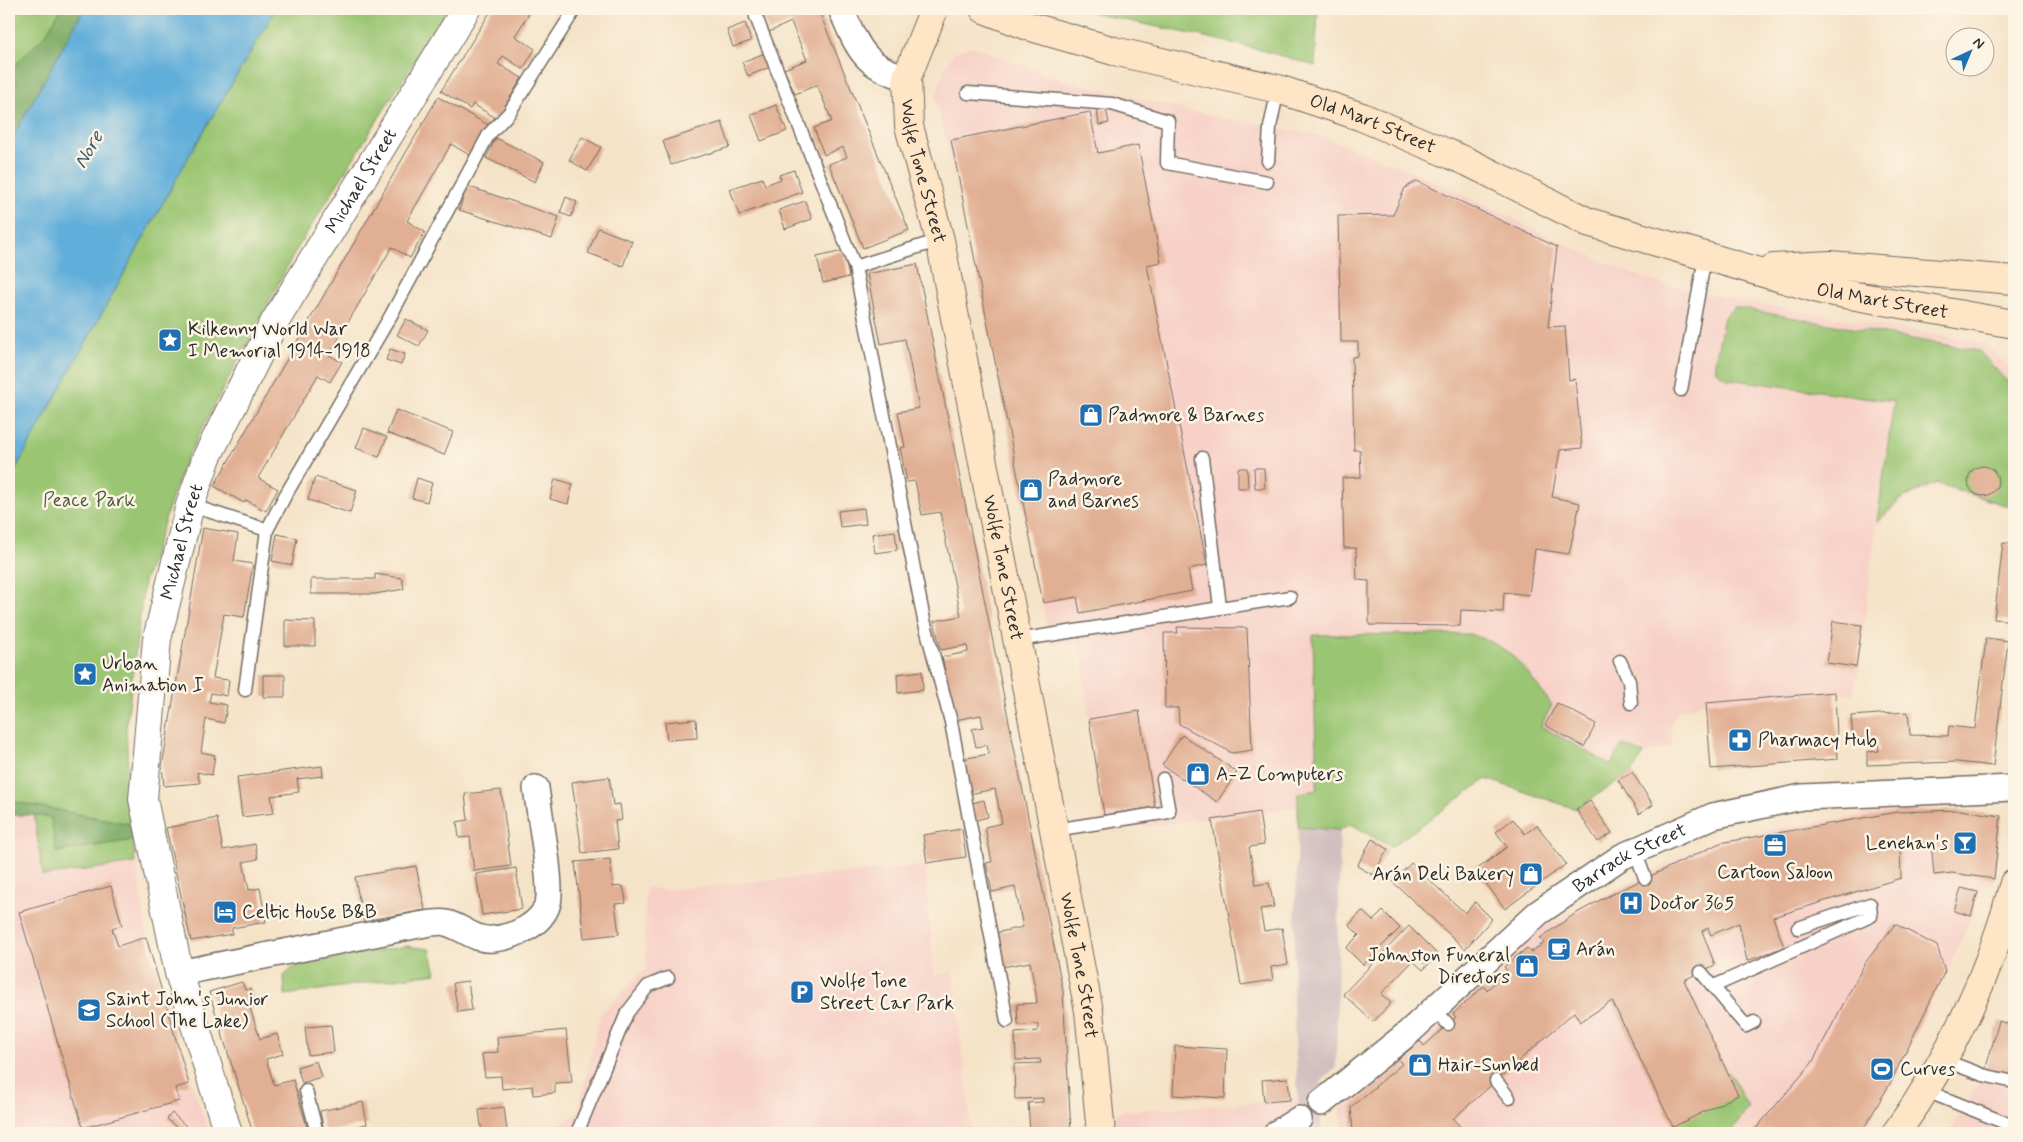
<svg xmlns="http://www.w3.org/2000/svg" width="2023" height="1142" font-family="Mynerve,sans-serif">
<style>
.built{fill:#f7d1c7}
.industrial{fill:#d2bfc0}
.green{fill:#9ac572;stroke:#62784e}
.forest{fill:#7baa64;stroke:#536a48}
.water{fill:#60aeda;stroke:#466c82}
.building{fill:#e1af93}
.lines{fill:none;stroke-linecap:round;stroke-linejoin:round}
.service-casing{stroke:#726b62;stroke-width:15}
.minor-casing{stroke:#726b62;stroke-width:28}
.tertiary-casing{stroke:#726b62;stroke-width:30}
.secondary-casing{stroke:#726b62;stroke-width:30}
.service{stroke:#fff;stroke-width:12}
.minor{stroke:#fff;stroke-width:25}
.tertiary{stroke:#fff;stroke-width:28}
.secondary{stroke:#fde5c5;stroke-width:28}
.labels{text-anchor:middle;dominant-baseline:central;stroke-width:5;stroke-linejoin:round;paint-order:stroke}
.street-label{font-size:19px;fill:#2b2b2b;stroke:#fcf5e5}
.poi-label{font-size:19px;fill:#2b2b2b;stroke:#fcf5e5;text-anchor:start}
.park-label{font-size:19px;fill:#4c5940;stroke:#fcf5e5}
.water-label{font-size:20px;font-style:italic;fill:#3e5968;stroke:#fcf5e5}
</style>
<rect width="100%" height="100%" fill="#fcf5e5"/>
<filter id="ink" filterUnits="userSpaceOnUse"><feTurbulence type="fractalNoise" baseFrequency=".02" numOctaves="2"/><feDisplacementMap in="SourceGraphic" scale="10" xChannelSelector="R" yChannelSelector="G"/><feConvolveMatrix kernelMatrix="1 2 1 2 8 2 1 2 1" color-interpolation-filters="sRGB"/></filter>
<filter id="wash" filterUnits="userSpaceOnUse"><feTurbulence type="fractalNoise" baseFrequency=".0096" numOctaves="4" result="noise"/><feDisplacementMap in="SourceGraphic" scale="20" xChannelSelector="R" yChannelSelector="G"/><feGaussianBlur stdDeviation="1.12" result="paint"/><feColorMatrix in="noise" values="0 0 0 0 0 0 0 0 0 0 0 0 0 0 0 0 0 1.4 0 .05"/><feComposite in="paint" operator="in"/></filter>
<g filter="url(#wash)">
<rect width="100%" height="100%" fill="#f5e3c8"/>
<path class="built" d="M972,46l90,34 133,32 126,24 100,39 154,74 60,26 28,9 78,17 243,42 30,29v138l-77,-24 -34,14 -27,27 -17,142 -7,26 -17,-3 -129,11 -28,8 -6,12v23l-28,8 -11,17 -57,38 -90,-30 -95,68 -40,-23 -11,6 -42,-3 -1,-20 -197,25 4,-17 -15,-96 -6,-57 -5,-19 -28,1 -93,-473 -5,-6 -17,-68 10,-30 10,-15z
M9,801l122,23 16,112 46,152 17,45h-201z
M1908,807l93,9 -7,63 -12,12 -27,63 -63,130 -29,49h-521l-1,-23 203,-184 172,-86z
M925,866l9,109 19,-2 19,160h-480l72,-11 14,-10 22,-98 47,-46 -3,-38 2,-43 17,3z
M1985,1071l29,7v55h-65z
M1298,1100l2,33h-183l-6,-18 12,-4z"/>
<path class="industrial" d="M1298,827l42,3 -4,237 -15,15v51h-21l-7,-133z"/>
<path class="green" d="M9,9h75l-75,135z
M276,9h171l-152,243 -112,213 -39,118 -18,146 5,95 -122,-23v-320l180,-325z
M1078,9h240l-3,57c-77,-26 -158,-37 -237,-57z
M1734,307l245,44 35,38v119l-78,-25 -34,15 -25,24 17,-121 -166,-22 -12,-8 -1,-9 9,-45z
M1470,634c46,14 54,35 82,71l-11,21 70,39 11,-20 22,9 -11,17 -57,38 -90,-30 -95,68 -40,-23 -11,6 -42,-3v-34l19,-3 -4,-155z
M34,815l17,3 6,34 76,-12 2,23 -92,13z
M406,946l24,3 6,24 -151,22 -1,-19 11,-10z
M1730,1073l18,34 -17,26h-47l-15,-27z"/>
<path class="forest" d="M61,9h23l-75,135v-73l36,-36z
M9,801l122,23 2,16 -77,12 -5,-34 -17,-3h-25z"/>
<path class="water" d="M84,9h192l-87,147 -180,325v-337z"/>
<g id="blocks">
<path class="building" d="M492,9h40l-17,27 20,13 -12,20 -20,-13 -5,8 24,14 -25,41 -24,-15 -3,5 -29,-18z
M759,9h59l91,221 -46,18 -34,-84 18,-7 -4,-10 -19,8 -10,-27 18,-7 -15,-36 -22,9 -11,-25 23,-9 -16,-38 -22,10z
M745,23l6,18 -18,6 -6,-17z
M765,53l5,14 -22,9 -6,-14z
M438,97l52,29 -19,30 -20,-12 -44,77 18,11 -15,26 -18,-11 -63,108 13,7 -12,20 -12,-7 -60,103 20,11 -12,22 -20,-11 -2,3 -30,-17z
M776,105l11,26 -26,10 -10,-26z
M1106,109l3,14 -10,2 -2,-15z
M1090,112l8,41 40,-8 23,117 -14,3 60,300 -19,4 4,22 -112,22 -3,-16 -34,6 -92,-463z
M722,122l8,25 -59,18 -8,-24z
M582,137l19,10 -14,24 -18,-11z
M496,138l48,24 -9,20 -49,-24z
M794,170l8,22 -63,23 -9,-26 32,-11 3,7 16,-6 -2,-4z
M1417,181l140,66 -9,80 17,-1 4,54 6,-1 7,69 -22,2 -8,47 28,6 -11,51 -34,-5 -6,46 -25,-3 -1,20 -42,-2 -1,16 -91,-1v-44l-12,-1 -1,-32h-12l-2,-70 19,-1 -1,-27h-6l-2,-93 6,-1v-14h-17l-3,-126 55,-1 12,-27z
M467,186l92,31 -7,22 -93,-29z
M566,197l11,5 -6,15 -11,-4z
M805,201l7,18 -27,10 -6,-19z
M598,228l34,13 -9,25 -35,-13z
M843,251l6,26 -26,6 -6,-26z
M917,264l146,727 8,140 -41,2 -2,-30 15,-1v-4l-28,1 -1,-35 27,-1 -1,-4 -24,1 -1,-27 23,-2v-7l-20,1 -1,-21 20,-1 -1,-9 -6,-32 -28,5 -7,-34 28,-6 -8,-40 -23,5 -6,-29 6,-1 -7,-35 17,-4 -7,-34 -26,5 -7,-35 27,-5 -2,-9 -11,2 -4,-18 11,-2 -2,-12 -26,5 -13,-63 26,-5 -1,-7 -26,5 -7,-29 27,-5 -21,-104 -18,3 -7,-34 -8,1 -7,-34 5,-1 -7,-35 21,-4 -14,-69 -24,5 -14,-70z
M406,319l22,11 -9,16 -22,-11z
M390,349l15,5 -4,11 -15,-5z
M396,410l57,22 -9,23 -57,-22z
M364,428l23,9 -8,20 -23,-9z
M1968 481a15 15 0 1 1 30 0a15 15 0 1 1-30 0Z
M1238,468h9l1,20h-10z
M1254,468h10l1,20h-10z
M315,477l42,13 -7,23 -42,-13z
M417,478l15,5 -5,19 -15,-4z
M555,479l18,5 -5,20 -18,-5z
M864,508l2,16 -26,3 -2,-16z
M203,528l35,6 -4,27 19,3 -9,53 -20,-3 -11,64 16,2 -2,16 -16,-3 -2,9 18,3 -3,18 -18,-4 -5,33 14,3 -3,20 -15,-3 3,11 -36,3 -2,-20z
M895,531l2,19 -22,3 -3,-19z
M277,534l20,4 -5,27 -20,-4z
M2003,543l11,1v77l-20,-2z
M375,574l27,4 2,11 -29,5h-64v-15h64z
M285,620l30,1v25h-30z
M1833,621l29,4 -6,42 -29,-4z
M1177,627l70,1 5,122 -20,3 -53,-29 -1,-16h-13l-1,-75h14z
M1986,638l22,3 -15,125 -36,-4 -90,3v-13l12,-1 -1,-13 -25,1 -2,-23 57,-4 2,23 38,1 1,-10 26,3z
M922,671l1,19 -25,3 -1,-19z
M263,675h22v22h-22z
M1835,692l3,67 -127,10 -5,-66z
M1557,703l39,21 -12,23 -39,-22z
M1139,711l16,96 -51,8 -15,-96z
M696,719l1,19 -30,2 -2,-18z
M1182,735l55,37 -20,30 -55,-37z
M322,766l1,10 -26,3 2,13 -28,4 3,17 -32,4 -5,-40z
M1632,772l21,33 -14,9 -21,-34z
M609,777l4,28 7,-1 2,16 -7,1 3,28 -36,4 -10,-71z
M501,790l10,76 -37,5 -4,-34 -11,1 -2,-16 11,-2 -3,-26z
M984,800l4,17 -12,3 -4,-17z
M1590,801l22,32 -14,9 -22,-33z
M1960,810l41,6 -7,63 -42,-6 -18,2 -3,-33 -31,3 1,33 -128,39 11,30 -37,14 -8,-38 -28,12 -3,-7 -6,3 13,34 -31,15 54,115 -65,32 -61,-126 -32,21 -6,-10 -121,107 14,14h-114l-2,-26 51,-43 -4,-5 22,-18 4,5 32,-29 -3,-3 31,-28 3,4 20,-19 -3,-4 23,-19 4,4 13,-9 -4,-5 35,-24 29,-16 116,-55 177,-31z
M1259,812l5,33 -15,2 7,38 13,-2 5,24 -14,2 4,22 18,-3 6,36 -17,3 2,13 -32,5 -29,-165z
M217,818l6,32 32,-6 3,15 -15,3 6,28 11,-2 6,34 -34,6v6l-41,7 -25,-113z
M1513,819l12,15 12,-9 29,39 -61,45 -29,-39 31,-23 -11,-15z
M962,829l4,28 -39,6 -4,-28z
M1372,839l16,10 -15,26 -16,-9z
M610,859l3,28 10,-1 2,9 1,8 -11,1 4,30 -35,4 -9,-76z
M1411,863l54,50 10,-11 17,17 -27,30 -72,-67z
M416,866l9,44 -62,11 -8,-44z
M516,868l6,41 -40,6 -6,-41z
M111,886l11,39 -10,3 6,18 28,-9 43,147 -14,4 4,13 -96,27 -64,-216z
M1961,888l17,4 -7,24 -17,-5z
M1362,911l11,10 10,-10 17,17 -37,37 -17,-17 13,-13 -10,-10z
M1895,924l42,22 8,25 -54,111 -30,51h-109l60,-70 53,-100z
M1409,926l29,29 -15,15 -10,-9 -32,33 10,9 -18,19 -30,-28z
M468,981l4,29 -14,2 -5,-29z
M242,982l3,8 5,-2 6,18 -6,2 10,31 17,-5 6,20 -17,5 8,26 19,-5 16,53h-56l-44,-141z
M1999,1021l15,5v52l-29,-7z
M331,1025l3,27 -26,3 -3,-28z
M566,1030l6,52 -17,1v10l-22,2 -1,-9 -30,3 -1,-13 -16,1 -3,-23 16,-2 -1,-15z
M1175,1046l52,3 -2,49 -52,-3z
M316,1061l5,16 -19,6 -5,-16z
M1288,1078l2,22 -26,2 -2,-22z
M363,1102l4,22 -43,8 -4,-21z
M504,1107l3,24 -25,2 -3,-23z
M172,1113l14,13 -4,6 -15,-13z"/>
</g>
</g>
<g filter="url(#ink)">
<use href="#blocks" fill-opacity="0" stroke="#726b62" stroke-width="1"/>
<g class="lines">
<g class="service-casing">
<path id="service" d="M756,17l99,250 69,353 27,102 56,299
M968,93l144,11 56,17 -1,42 100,19
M1268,161l2,-34 8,-38
M855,267l85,-27
M1681,390l24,-133
M1202,458l18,149
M190,505l77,25
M1018,640l272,-43
M1620,661l9,20 2,22
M245,690l22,-160 18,-34 105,-179 99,-183 20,-21 66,-104
M1054,830l115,-18 -6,-33
M1635,851l10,27
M1701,972l45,54 8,-4
M1714,986l157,-70 -1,-12 -72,24
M1434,1009l14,15
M1943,1060l40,15 31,7
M1496,1081l13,17
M1924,1090l84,34 -3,9
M306,1091l11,42
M577,1133l50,-120 21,-27 20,-8"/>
</g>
<g class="minor-casing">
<g id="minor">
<path d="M841,9c16,37 23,59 66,68"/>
<path d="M179,973l240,-48c8,-1 20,-4 27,-2 17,4 28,18 47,16 21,-2 49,-14 55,-36 5,-18 -9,-92 -12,-115"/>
<path id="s1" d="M1321,1103l86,-69 131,-121 83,-56 92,-41 89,-19 212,-9"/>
<path d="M1277,1133l22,-14"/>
</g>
</g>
<g class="tertiary-casing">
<g id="tertiary">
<path id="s2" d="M228,1133l-49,-160 -36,-174 14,-160 33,-134 17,-48 67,-134 192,-314"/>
</g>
</g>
<g class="secondary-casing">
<g id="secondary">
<path id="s3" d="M934,9l-27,68 2,49 31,114 149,771 12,122"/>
<path id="s4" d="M984,9l44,17 86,25 164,38 84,28 106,45 120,60 234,68 192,34"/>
<path d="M1773,268l57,-3 184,15"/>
<path d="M1896,1133c54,-74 95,-161 118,-250"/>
</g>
</g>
<use href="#service" class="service"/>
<use href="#minor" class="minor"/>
<use href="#tertiary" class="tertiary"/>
<use href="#secondary" class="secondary"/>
</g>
</g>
<defs>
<g id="sight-square" transform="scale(1.25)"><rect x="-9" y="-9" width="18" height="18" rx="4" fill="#1f6fb2" stroke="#fcf5e5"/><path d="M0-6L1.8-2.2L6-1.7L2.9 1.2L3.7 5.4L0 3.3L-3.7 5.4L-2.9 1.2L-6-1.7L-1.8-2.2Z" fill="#fff"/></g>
<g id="shop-square" transform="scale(1.25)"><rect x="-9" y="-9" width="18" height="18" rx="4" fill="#1f6fb2" stroke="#fcf5e5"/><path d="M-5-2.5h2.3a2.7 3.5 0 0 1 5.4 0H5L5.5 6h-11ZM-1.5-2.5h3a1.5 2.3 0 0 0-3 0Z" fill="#fff"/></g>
<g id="pharmacy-square" transform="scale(1.25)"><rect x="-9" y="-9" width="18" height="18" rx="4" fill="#1f6fb2" stroke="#fcf5e5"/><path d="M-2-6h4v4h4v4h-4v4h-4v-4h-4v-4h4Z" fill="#fff"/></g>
<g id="bar-square" transform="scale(1.25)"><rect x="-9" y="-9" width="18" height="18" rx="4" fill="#1f6fb2" stroke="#fcf5e5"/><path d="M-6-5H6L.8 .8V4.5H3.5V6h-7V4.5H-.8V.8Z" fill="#fff"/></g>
<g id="office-square" transform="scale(1.25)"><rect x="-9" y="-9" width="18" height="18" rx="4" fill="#1f6fb2" stroke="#fcf5e5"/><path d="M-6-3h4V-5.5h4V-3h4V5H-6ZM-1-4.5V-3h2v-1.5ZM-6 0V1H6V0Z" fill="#fff"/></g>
<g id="hospital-square" transform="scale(1.25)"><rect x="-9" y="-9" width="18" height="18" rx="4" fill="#1f6fb2" stroke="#fcf5e5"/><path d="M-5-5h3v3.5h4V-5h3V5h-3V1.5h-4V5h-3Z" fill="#fff"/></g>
<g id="hotel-square" transform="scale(1.25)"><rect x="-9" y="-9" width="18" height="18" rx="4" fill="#1f6fb2" stroke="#fcf5e5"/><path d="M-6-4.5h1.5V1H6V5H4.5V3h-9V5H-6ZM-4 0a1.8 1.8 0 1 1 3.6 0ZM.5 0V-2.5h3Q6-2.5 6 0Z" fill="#fff"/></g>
<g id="cafe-square" transform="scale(1.25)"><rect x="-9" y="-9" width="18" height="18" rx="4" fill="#1f6fb2" stroke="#fcf5e5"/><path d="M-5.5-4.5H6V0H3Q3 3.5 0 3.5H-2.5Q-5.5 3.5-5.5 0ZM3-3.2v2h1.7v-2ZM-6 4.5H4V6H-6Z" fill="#fff"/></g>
<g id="parking-square" transform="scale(1.25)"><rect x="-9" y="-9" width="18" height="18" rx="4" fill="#1f6fb2" stroke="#fcf5e5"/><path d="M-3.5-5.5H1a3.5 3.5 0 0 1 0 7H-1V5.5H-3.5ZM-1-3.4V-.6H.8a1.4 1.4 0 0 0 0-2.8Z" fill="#fff"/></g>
<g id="school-square" transform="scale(1.25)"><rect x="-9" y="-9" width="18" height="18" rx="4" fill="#1f6fb2" stroke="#fcf5e5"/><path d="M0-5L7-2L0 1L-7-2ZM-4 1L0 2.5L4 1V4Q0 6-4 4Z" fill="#fff"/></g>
<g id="stadium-square" transform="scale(1.25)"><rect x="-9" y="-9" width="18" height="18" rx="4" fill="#1f6fb2" stroke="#fcf5e5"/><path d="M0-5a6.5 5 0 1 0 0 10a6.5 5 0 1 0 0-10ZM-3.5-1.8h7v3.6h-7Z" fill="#fff"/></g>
</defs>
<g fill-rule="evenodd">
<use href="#sight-square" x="170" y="340"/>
<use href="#shop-square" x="1091" y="415"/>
<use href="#shop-square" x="1031" y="490"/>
<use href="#sight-square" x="85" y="674"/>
<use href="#pharmacy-square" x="1740" y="740"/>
<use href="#shop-square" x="1198" y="774"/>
<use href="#bar-square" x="1965" y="843"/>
<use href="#office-square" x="1775" y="845"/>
<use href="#shop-square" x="1531" y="874"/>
<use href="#hospital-square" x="1631" y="903"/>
<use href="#hotel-square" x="225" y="912"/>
<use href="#cafe-square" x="1559" y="949"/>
<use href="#shop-square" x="1527" y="966"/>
<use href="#parking-square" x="802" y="992"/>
<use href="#school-square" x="89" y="1010"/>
<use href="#shop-square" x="1420" y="1065"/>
<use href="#stadium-square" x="1882" y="1069"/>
</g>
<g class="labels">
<g class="street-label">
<text stroke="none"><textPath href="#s4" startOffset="406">Old Mart Street</textPath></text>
<text stroke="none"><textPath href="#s3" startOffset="169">Wolfe Tone Street</textPath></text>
<text stroke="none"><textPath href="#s2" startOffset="1011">Michael Street</textPath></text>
<text stroke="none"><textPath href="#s4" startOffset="948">Old Mart Street</textPath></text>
<text stroke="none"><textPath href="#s2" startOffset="606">Michael Street</textPath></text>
<text stroke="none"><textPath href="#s3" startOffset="574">Wolfe Tone Street</textPath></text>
<text stroke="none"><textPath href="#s1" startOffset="396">Barrack Street</textPath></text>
<text stroke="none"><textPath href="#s3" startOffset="979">Wolfe Tone Street</textPath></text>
</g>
<g class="poi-label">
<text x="188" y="329">Kilkenny World War<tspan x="188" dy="22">I Memorial 1914-1918</tspan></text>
<text x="1108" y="415">Padmore &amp; Barnes</text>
<text x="1048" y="479">Padmore<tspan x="1048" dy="22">and Barnes</tspan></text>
<text x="102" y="663">Urban<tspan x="102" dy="22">Animation I</tspan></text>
<text x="1758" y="740">Pharmacy Hub</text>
<text x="1216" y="774">A-Z Computers</text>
<text x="1948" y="843" text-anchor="end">Lenehan's</text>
<text x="1775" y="872" text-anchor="middle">Cartoon Saloon</text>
<text x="1514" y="874" text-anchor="end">Arán Deli Bakery</text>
<text x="1648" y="903">Doctor 365</text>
<text x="242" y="912">Celtic House B&amp;B</text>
<text x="1576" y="949">Arán</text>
<text x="1510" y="955" text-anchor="end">Johnston Funeral<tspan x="1510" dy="22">Directors</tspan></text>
<text x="820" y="981">Wolfe Tone<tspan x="820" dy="22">Street Car Park</tspan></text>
<text x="106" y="999">Saint John's Junior<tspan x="106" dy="22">School (The Lake)</tspan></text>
<text x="1438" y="1065">Hair-Sunbed</text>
<text x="1900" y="1069">Curves</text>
</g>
<g class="park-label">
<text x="89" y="500">Peace Park</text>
</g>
<g class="water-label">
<text transform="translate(89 150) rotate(-60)">Nore</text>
</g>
</g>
<rect width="2023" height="1142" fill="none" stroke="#fcf5e5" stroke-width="30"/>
<g transform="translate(1970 52) rotate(44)"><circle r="24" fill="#fcf5e5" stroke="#a8a49b"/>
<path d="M0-4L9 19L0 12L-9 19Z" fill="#1f6fb2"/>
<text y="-8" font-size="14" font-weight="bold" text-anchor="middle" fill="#2b2b2b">N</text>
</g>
</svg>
